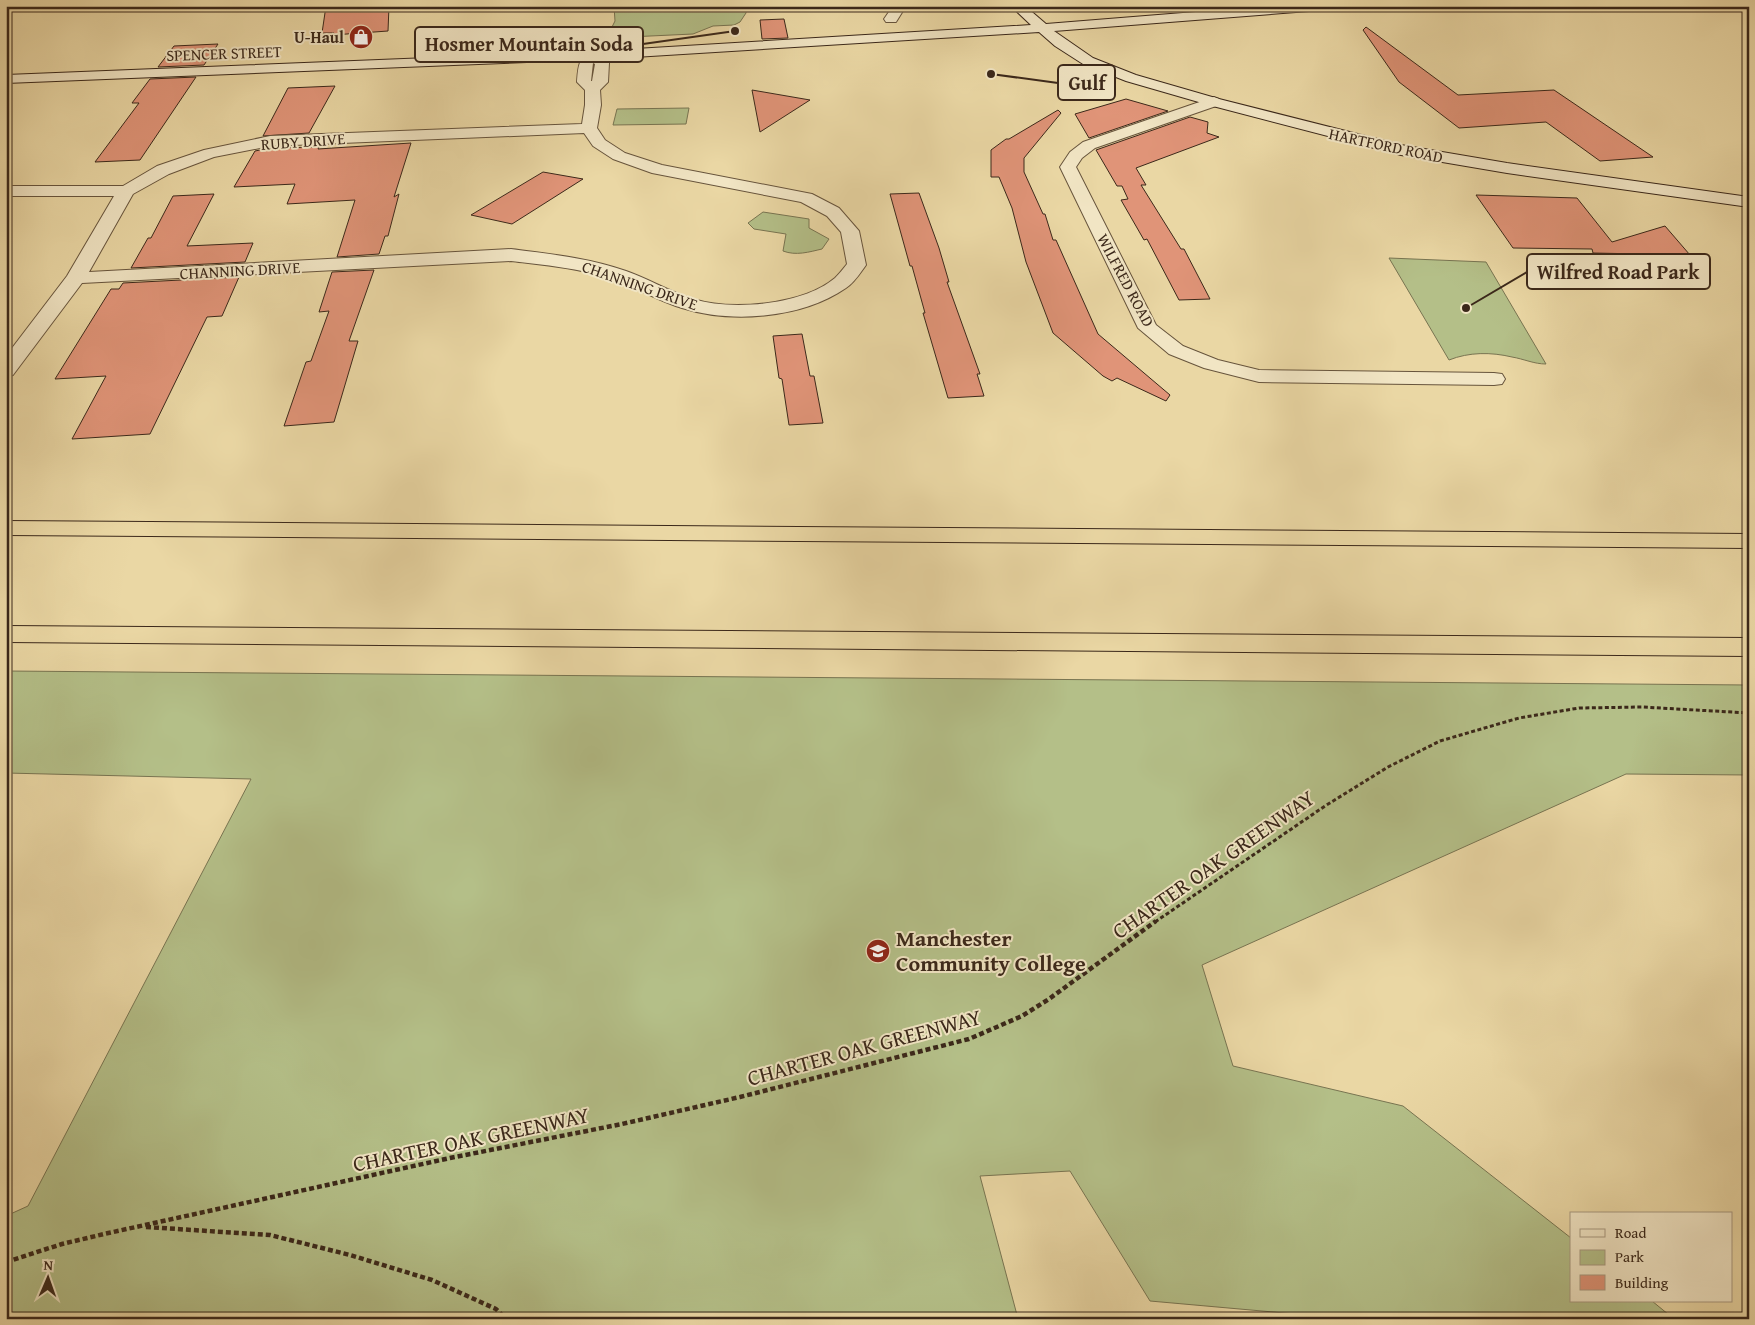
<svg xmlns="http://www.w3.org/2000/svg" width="1755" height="1325" font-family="'Gentium Book Plus',serif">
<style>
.green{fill:#b4bf88;stroke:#787451}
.building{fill:#e09478;stroke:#3b281a}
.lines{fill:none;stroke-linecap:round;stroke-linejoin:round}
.street-casing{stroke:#67543c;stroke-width:2}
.secondary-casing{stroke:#3b281a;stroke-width:2}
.highway-casing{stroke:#3b281a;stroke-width:2}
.path-far1{stroke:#3b281a;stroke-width:3;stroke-dasharray:4 2.5;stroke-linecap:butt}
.path{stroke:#3b281a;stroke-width:4.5;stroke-dasharray:5 3;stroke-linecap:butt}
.street{fill:#f1e5c4;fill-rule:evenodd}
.secondary{fill:#f1e5c4;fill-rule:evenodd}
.highway{fill:#ead7a4;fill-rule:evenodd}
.labels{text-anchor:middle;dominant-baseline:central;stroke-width:4;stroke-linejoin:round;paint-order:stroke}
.far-poi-label{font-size:16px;font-weight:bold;fill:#3b281a;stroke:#f1e5c4;text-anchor:end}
.far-street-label{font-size:16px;fill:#3b281a;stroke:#f1e5c4}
.near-street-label{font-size:22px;fill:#3b281a;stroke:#f1e5c4}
.near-poi-label{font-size:22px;font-weight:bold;fill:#3b281a;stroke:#f1e5c4;text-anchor:start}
.leader{fill:none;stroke:#3b281a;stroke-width:2}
.callout-dot{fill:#3b281a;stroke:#f1e5c4;stroke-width:2}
.callout{fill:#f1e5c4;stroke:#3b281a;stroke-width:2}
.callout-label{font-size:20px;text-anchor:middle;font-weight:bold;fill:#3b281a}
</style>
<rect width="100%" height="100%" fill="#ead7a4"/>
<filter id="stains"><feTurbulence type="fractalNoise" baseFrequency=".004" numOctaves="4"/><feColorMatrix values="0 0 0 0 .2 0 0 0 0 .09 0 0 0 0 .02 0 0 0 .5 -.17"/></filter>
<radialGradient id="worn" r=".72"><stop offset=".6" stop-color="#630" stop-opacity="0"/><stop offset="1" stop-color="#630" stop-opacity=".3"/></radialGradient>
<path class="green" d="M614,6h133l-1,7 -6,9 -6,3 -21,1 -20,8 -64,3h-11l-5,-3 -1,-7 3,-6z
M689,108l-3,16 -73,1 4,-16z
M763,212l46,7v9l20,11 -7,10c-13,3 -26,7 -39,2l3,-17 -32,-5 -6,-6z
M1389,258l97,4 60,102c-12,0 -22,-5 -34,-7 -21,-5 -43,-5 -63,3z
M6,671l1743,14v90l-123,-1 -424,191 31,101 170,40 168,132v63h81l22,18h-339l-6,-2 -179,-16 -80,-130 -90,5 37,139 -4,4h-1007v-103l22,-10 223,-427 -245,-6z"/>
<path class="building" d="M326,6h63l-1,25 -55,4 1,-2h-12z
M784,19l4,19 -26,1 -2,-19z
M1366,27l92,68 96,-5 99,67 -53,4 -54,-39 -87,6 -60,-46 -36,-52z
M218,44l-14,21 -46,2 16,-21z
M196,77l-56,83 -45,2 44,-59h-7l18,-24z
M335,86l-26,47 -46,3 25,-48z
M752,90l58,10 -50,32z
M1126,99l42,12 -79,27 -14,-24z
M1058,110l3,3 -37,45v14l19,42h2l8,26h3l42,94 72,61 -4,6 -49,-23 -5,3 -9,-5 -50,-43 -27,-71 -14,-54 -13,-31h-8v-27l15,-11h3z
M1190,117l18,5 -1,11 12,4 -83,31 10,17h-5l40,64h3l26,50 -31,1 -32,-61 -3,1 -23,-40 7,-1 -6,-13h-5l-21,-36z
M411,143l-17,54 5,-3 -11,42h-3l-6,18 -42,3 18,-57 -68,4 8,-20 -61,3 21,-36 15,-3 49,-1 -1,2z
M543,172l40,7 -71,45 -41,-9z
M919,193l20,55 10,34h-2l33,92h-3l7,22 -36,2 -25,-85h2l-13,-47h-2l-20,-72z
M214,194l-27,52 66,-3 -8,19 -114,6 17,-30h3l22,-42z
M1476,195l101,3 35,44 53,-16 25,29 -97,-2 -1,-4 -79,-1z
M374,270l-25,71h9l-24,81 -50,4 22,-64 5,-1 18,-50 -10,1 13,-40z
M239,277l-17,39 -15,1 -57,117 -78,5 34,-63 -51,3 56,-90h8l4,-6z
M802,334l8,42h4l9,47 -34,2 -7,-46 -3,-1 -6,-42z"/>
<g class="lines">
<g class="street-casing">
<path id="street" d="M893,6h13l-10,16h-10l-2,-3z
M592,52l5,1 12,10 -1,19 -8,8 1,15 -4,23 8,12 20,13 37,12 150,29 27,14 20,23 7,34c-5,7 -12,18 -20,23 -43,30 -114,36 -164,20 -24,-7 -46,-21 -70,-29 -33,-11 -67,-14 -101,-18l-429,22 -69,92 -7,2v-21l61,-80 47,-80h-108v-10h117l34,-20 47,-16 66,-14 312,-12 3,-19v-15l-8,-8c1,-12 1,-27 15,-30zM593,63l2,1 -3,17h-1zM584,133l9,13 20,13 39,14 149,29 26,14 14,16 6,32c-4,5 -8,10 -12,14 -32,27 -103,33 -142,21 -23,-7 -44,-20 -67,-28 -37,-13 -76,-17 -115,-22l-422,23 44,-78 36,-20 45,-17 56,-11z
M1214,97l5,2 3,3 -3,3 -124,43 -13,10 -6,9 80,158 27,21 35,14 41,10 235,3 8,1 3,5 -3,5 -8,1 -235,-3 -55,-14 -35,-14 -31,-26 -78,-161 10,-15 13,-10z"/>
</g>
<g class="secondary-casing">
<path id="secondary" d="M1011,6h14l21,18 224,-18h58l-6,4 -268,21 39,27 43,17 83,24 182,46 106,18 242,34v10l-242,-34 -106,-18 -192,-50 -83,-24 -43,-17 -28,-18 -16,-14 -437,27 -596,24v-8l596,-24 429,-26z"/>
</g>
<g class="highway-casing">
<path id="highway" d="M6,521l1743,13v14l-1743,-13z
M6,626l1743,12v18l-1743,-14z"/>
</g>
<path class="path-far1" d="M1155,922l170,-116 63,-39 52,-26 79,-23 60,-10 63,-1 107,6"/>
<path class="path" d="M146,1227l124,8 80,20 82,25 64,29 10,10
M6,1262l56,-18 42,-10 346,-76 172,-34 118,-27 229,-58 53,-23 27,-17 107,-78"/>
<use href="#street" class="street"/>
<use href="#secondary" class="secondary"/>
<use href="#highway" class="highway"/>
</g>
<defs>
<g id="shop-disc" transform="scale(1.25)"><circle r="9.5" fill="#8f2418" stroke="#f1e5c4"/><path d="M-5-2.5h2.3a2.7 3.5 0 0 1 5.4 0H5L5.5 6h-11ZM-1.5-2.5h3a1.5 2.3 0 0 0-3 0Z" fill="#fff"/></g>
<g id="university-disc" transform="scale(1.25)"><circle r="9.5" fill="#8f2418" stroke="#f1e5c4"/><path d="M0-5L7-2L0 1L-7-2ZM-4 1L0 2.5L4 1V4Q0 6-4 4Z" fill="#fff"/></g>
</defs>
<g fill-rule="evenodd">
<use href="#shop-disc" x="361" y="37"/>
<use href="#university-disc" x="878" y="951"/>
</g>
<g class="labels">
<g class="far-poi-label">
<text x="344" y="37">U-Haul</text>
</g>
<g class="far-street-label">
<text transform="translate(224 53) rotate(-2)">SPENCER STREET</text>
<text transform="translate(303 141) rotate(-4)">RUBY DRIVE</text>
<text transform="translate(1386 145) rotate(12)">HARTFORD ROAD</text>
<text transform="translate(240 270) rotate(-3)">CHANNING DRIVE</text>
<text transform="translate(1126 280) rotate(62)">WILFRED ROAD</text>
<text transform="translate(640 285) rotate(19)">CHANNING DRIVE</text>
</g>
<g class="near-street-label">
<text transform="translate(1213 864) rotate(-35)">CHARTER OAK GREENWAY</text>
<text transform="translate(864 1047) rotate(-15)">CHARTER OAK GREENWAY</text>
<text transform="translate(471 1139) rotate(-12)">CHARTER OAK GREENWAY</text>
</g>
<g class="near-poi-label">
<text x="896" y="938">Manchester<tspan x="896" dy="25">Community College</tspan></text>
</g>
</g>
<path class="leader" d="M735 31L643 44M991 74L1058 83M1466 308L1527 272"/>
<g class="callout-dot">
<circle cx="735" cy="31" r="5"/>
<circle cx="991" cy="74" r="5"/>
<circle cx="1466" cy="308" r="5"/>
</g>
<g class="callout">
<rect x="415" y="27" width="228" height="35" rx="5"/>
<rect x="1058" y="65" width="57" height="35" rx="5"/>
<rect x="1527" y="254" width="183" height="35" rx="5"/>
</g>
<g class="callout-label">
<text x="529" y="51">Hosmer Mountain Soda</text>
<text x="1087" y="90">Gulf</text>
<text x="1618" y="279">Wilfred Road Park</text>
</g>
<rect width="1755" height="1325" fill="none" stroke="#ead7a4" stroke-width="25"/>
<rect x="8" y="8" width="1740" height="1310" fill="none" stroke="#3b281a" stroke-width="2.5"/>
<rect x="12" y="12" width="1730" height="1300" fill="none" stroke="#3b281a"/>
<rect x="1570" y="1212" width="162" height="90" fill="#f1e5c4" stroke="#a89980"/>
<rect x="1580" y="1229" width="25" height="8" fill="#f1e5c4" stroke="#a89980"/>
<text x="1615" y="1238" font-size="15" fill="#3b281a">Road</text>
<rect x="1580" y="1250" width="25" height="15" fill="#b4bf88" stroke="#a89980"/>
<text x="1615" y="1262" font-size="15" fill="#3b281a">Park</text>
<rect x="1580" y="1275" width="25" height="15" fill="#e09478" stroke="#a89980"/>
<text x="1615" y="1288" font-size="15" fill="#3b281a">Building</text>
<g transform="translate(48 1278) rotate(2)" stroke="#f1e5c4" stroke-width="4" paint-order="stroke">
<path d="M0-4L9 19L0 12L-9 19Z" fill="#3b281a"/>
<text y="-8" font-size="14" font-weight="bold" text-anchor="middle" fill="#3b281a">N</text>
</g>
<rect width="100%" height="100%" filter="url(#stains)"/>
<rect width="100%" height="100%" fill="url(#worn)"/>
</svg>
